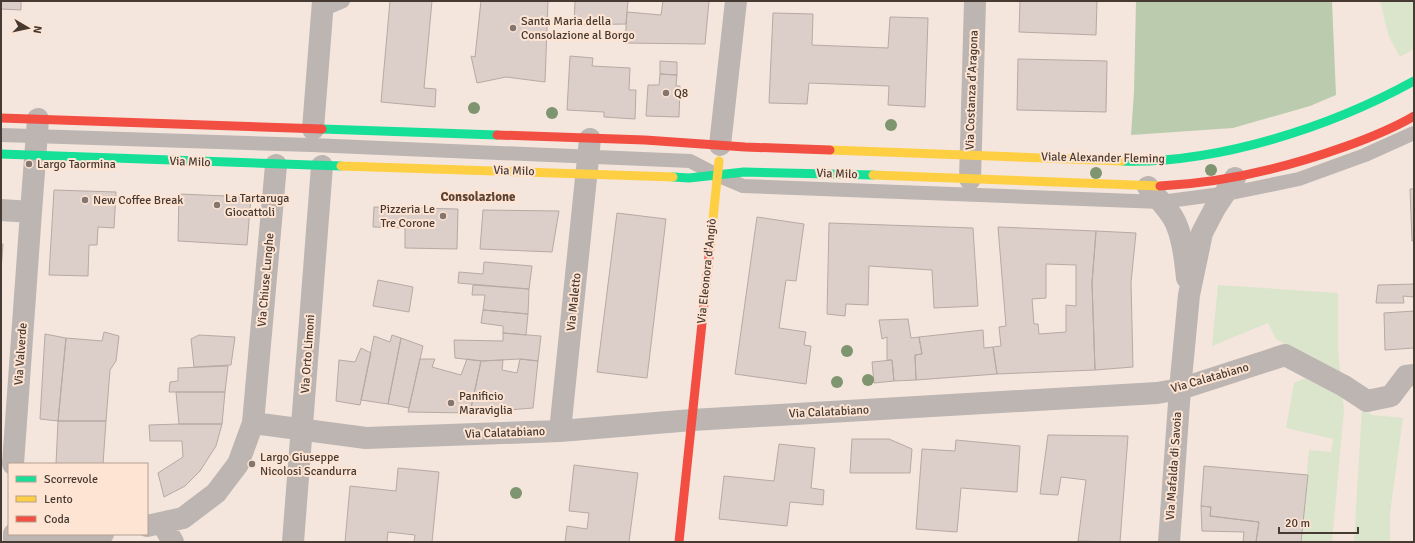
<svg xmlns="http://www.w3.org/2000/svg" width="1415" height="543" font-family="Signika,sans-serif">
<style>
.green{fill:#dae5cc}
.forest{fill:#bbcbae}
.building{fill:#dccec9;stroke:#b6aaa5;fill-rule:evenodd}
.lines{fill:none;stroke-linecap:round;stroke-linejoin:round}
.lane{stroke:#bcb5b1;stroke-width:14}
.street{stroke:#bcb5b1;stroke-width:22}
.fast{stroke:#16e098;stroke-width:9}
.slow{stroke:#ffcf43;stroke-width:9}
.jam{stroke:#f24e42;stroke-width:9}
.street-bridge{stroke:#bcb5b1;stroke-width:22}
.tree{fill:#7e956f}
.poi-dot{fill:#84766e;stroke:#fee4d3;stroke-width:1.5}
.labels{text-anchor:middle;dominant-baseline:central;stroke-width:4;stroke-linejoin:round;paint-order:stroke}
.poi-label{font-size:12px;fill:#473a32;stroke:#fee4d3;text-anchor:start}
.street-label{font-size:12px;fill:#473a32;stroke:#fee4d3}
.neighbourhood-label{font-size:13px;font-weight:bold;fill:#5d4231;stroke:#fee4d3}
</style>
<rect width="100%" height="100%" fill="#f4e6dd"/>
<path class="green" d="M1380,1h34v48l-14,8 -11,-20z
M1218,285l120,8v58l6,59 -12,132h-31l8,-92 22,2 2,-13 -47,-11 8,-45 14,-6 4,-17 -36,-21 -8,-16 -56,23z
M1362,409l10,6 31,3 -13,95v29h-36z"/>
<path class="forest" d="M1136,1h196l4,94 -26,11 -77,22 -102,7 3,-43z"/>
<path class="building" d="M1,1h20v9l-20,-1z
M390,1h42l-8,87 12,1 -1,18 -54,-5z
M481,1h67l-3,81 -39,-5 -29,6 -6,-27 4,1z
M575,1h53l-2,23 -52,1z
M663,1h46l-4,43 -80,-1 2,-31 34,3z
M1020,1h77l-1,34 -77,-3z
M773,13l40,1 -1,31 76,3 2,-31 38,1 -3,89 -37,-2 1,-19 -80,-3 -2,21 -38,-1z
M570,56l23,2 -1,8 38,2 -1,22h7l-1,29 -31,-2v-5l-37,-2z
M1018,59l89,2 -1,51 -89,-2z
M660,61l17,1v13l-17,-1z
M660,74l17,1 -1,11h4l-1,31 -33,-1 2,-31h11z
M1410,189h4v52h-2z
M54,190l62,2 -2,36 -16,-1 -1,18h-8l-1,31 -39,-1z
M179,194l72,3 -4,48 -69,-4z
M374,207l84,2 -1,40 -52,-1v-20l-32,-1z
M483,210l76,1 -7,41 -72,-3z
M617,213l49,6 -19,159 -50,-6z
M757,217l47,7 -8,57 -10,-1 -7,48 27,4 -2,13 7,1 -5,38 -71,-10z
M829,223l144,5 5,78 -44,2 -2,-38 -63,-4 -1,39 -22,-1 -1,12 -18,-2z
M998,227l98,4 -4,52 3,87 -98,4 -4,-27 8,-1 -2,-19 7,-1zM1046,264l30,1v41l-10,-1v27l-27,2 -1,-10h-4l-2,-25 14,-1z
M1096,231l40,2 -5,49 2,85 -38,3 -3,-87z
M1,244h2l-2,27z
M484,262l48,4 -3,23 -71,-6 1,-11 24,2z
M378,280l35,7 -4,25 -36,-6z
M1414,284v13l-11,-1 1,7h-28l2,-18z
M473,285l56,4 -1,25 -45,-4 2,-15h-13z
M483,310l45,4 -2,21 -23,-2v-7l-22,-3z
M1414,311v37l-29,2 -1,-37z
M908,319l3,19 8,-1 3,17 -7,1 1,25 -22,1 -2,-21h-5v-23l-5,2 -3,-19z
M983,330l1,18 9,-1 4,27 -81,6 -1,-25 7,-1 -3,-17z
M104,332l15,4 -3,25 -6,9 -4,51h-48l8,-83 36,3z
M503,333l38,3 -3,25 -18,-2 -39,2 -26,-3 -1,-18 49,1z
M45,334l21,4 -8,83 -18,-2z
M199,335l36,2 -4,28 -37,2 -3,-28z
M392,335l9,3 -13,66 -27,-4 13,-64 16,6z
M401,338l22,8 -14,62 -21,-4z
M361,348l10,5 -11,52 -24,-4 3,-41 16,2z
M420,359h15l-3,8 29,8 6,-16 14,2 -11,52 -62,-1z
M520,359l18,2 -5,47 -63,5 11,-52 22,-1 -1,10 15,3z
M892,360l2,21 -20,2 -2,-21z
M228,366l-3,26h-56l1,-10 8,-1v-13z
M176,392h49l-3,32h-43z
M58,421h48l-3,43h-47z
M179,424h43l-6,22 -16,25 -15,15 -21,11 -6,-24 25,-16 -1,-16h-32l-1,-16z
M1048,435l80,1 -8,106 -42,-1 8,-61 -25,-3 -3,18 -18,-1z
M852,439h37l23,10 -2,24h-60z
M956,440l64,6 -3,46 -56,-4 -4,44 -41,-3 6,-80 33,2z
M779,444l36,4 -4,40 13,2 -1,15 -33,-3 -3,24 -68,-7 5,-43 50,5z
M574,465l64,8 -9,69h-64l2,-16 20,3 2,-16 -20,-2z
M1204,466l104,9 -7,67h-45l3,-20 -49,-6 1,-9 -10,-1z
M398,468l41,4 -7,70h-18l1,-7 -27,-3 -1,10h-42l5,-56 46,5z
M1201,506l10,1 -1,9 49,6 -3,20h-13l1,-10 -42,-1z"/>
<g class="lines">
<path class="lane" d="M322,10l21,-9
M1,135l310,10 379,16 27,14 26,11 418,16 75,-10 63,-13 66,-24 49,-22"/>
<path class="street" d="M313,129l10,-128
M720,145l16,-144
M970,179l5,-178
M1148,187c10,12 24,25 29,39 7,17 8,35 10,52
M1,210l30,2 7,-93
M1367,401l24,-5 15,-20 8,-1
M253,423l113,15 194,-7 132,-11 465,-27 23,-4 105,-34 59,31
M560,431l30,-292
M13,464l18,-252
M162,523l11,19
M147,526l36,-8 33,-25 22,-29 15,-41 23,-258
M14,534v8
M34,542l44,-3 25,-5
M293,542l29,-376
M1169,542l11,-153 9,-94 13,-62 13,-25 20,-30"/>
<path class="fast" d="M322,129l175,6
M1,154l340,12
M1122,161c95,3 209,-34 292,-80
M673,177l16,1 55,-6 129,3"/>
<path class="slow" d="M830,150l292,11
M341,166l332,11
M873,175l287,11
M710,247l9,-86"/>
<path class="jam" d="M1,118l321,11
M497,135l148,5 100,7 85,3
M1160,186c64,-3 125,-18 184,-39 25,-9 48,-18 70,-31
M679,542l31,-295"/>
<path class="street-bridge" d="M1344,386l23,15"/>
</g>
<g class="tree">
<circle cx="474" cy="108" r="6"/>
<circle cx="552" cy="113" r="6"/>
<circle cx="891" cy="125" r="6"/>
<circle cx="1211" cy="170" r="6"/>
<circle cx="1096" cy="173" r="6"/>
<circle cx="847" cy="351" r="6"/>
<circle cx="868" cy="380" r="6"/>
<circle cx="837" cy="382" r="6"/>
<circle cx="516" cy="493" r="6"/>
</g>
<g class="poi-dot">
<circle cx="513" cy="28" r="4"/>
<circle cx="666" cy="93" r="4"/>
<circle cx="29" cy="164" r="4"/>
<circle cx="85" cy="200" r="4"/>
<circle cx="217" cy="205" r="4"/>
<circle cx="443" cy="216" r="4"/>
<circle cx="451" cy="403" r="4"/>
<circle cx="252" cy="464" r="4"/>
</g>
<g class="labels">
<g class="poi-label">
<text x="521" y="21">Santa Maria della<tspan x="521" dy="14">Consolazione al Borgo</tspan></text>
<text x="674" y="93">Q8</text>
<text x="37" y="164">Largo Taormina</text>
<text x="225" y="198">La Tartaruga<tspan x="225" dy="14">Giocattoli</tspan></text>
<text x="93" y="200">New Coffee Break</text>
<text x="435" y="209" text-anchor="end">Pizzeria Le<tspan x="435" dy="14">Tre Corone</tspan></text>
<text x="459" y="396">Panificio<tspan x="459" dy="14">Maraviglia</tspan></text>
<text x="260" y="457">Largo Giuseppe<tspan x="260" dy="14">Nicolosi Scandurra</tspan></text>
</g>
<g class="street-label">
<text transform="translate(972 90) rotate(-88)">Via Costanza d'Aragona</text>
<text transform="translate(1103 158) rotate(1)">Viale Alexander Fleming</text>
<text transform="translate(190 162) rotate(2)">Via Milo</text>
<text transform="translate(514 171) rotate(2)">Via Milo</text>
<text transform="translate(837 174) rotate(2)">Via Milo</text>
<text transform="translate(707 271) rotate(-84)">Via Eleonora d'Angiò</text>
<text transform="translate(266 280) rotate(-85)">Via Chiuse Lunghe</text>
<text transform="translate(574 302) rotate(-84)">Via Maletto</text>
<text transform="translate(21 354) rotate(-86)">Via Valverde</text>
<text transform="translate(308 354) rotate(-86)">Via Orto Limoni</text>
<text transform="translate(1210 378) rotate(-16)">Via Calatabiano</text>
<text transform="translate(829 412) rotate(-3)">Via Calatabiano</text>
<text transform="translate(505 433) rotate(-2)">Via Calatabiano</text>
<text transform="translate(1174 466) rotate(-86)">Via Mafalda di Savoia</text>
</g>
<g class="neighbourhood-label">
<text x="478" y="197">Consolazione</text>
</g>
</g>
<rect width="1415" height="543" fill="none" stroke="#473a32" stroke-width="4"/>
<rect x="8" y="463" width="140" height="72" fill="#fee4d3" stroke="#b5a093"/>
<rect x="16" y="476" width="20" height="6" fill="#16e098" stroke="#b5a093"/>
<text x="44" y="483" font-size="12" fill="#473a32">Scorrevole</text>
<rect x="16" y="496" width="20" height="6" fill="#ffcf43" stroke="#b5a093"/>
<text x="44" y="503" font-size="12" fill="#473a32">Lento</text>
<rect x="16" y="516" width="20" height="6" fill="#f24e42" stroke="#b5a093"/>
<text x="44" y="523" font-size="12" fill="#473a32">Coda</text>
<g transform="translate(28 28) rotate(99)" stroke="#fee4d3" stroke-width="3" paint-order="stroke">
<path d="M0-3L7 15L0 10L-7 15Z" fill="#473a32"/>
<text y="-6" font-size="11" font-weight="bold" text-anchor="middle" fill="#473a32">N</text>
</g>
<path d="M1279 527v6h79v-6" fill="none" stroke="#473a32" stroke-width="2"/>
<text x="1285" y="527" font-size="12" fill="#473a32" stroke="#fee4d3" stroke-width="3" paint-order="stroke">20 m</text>
</svg>
